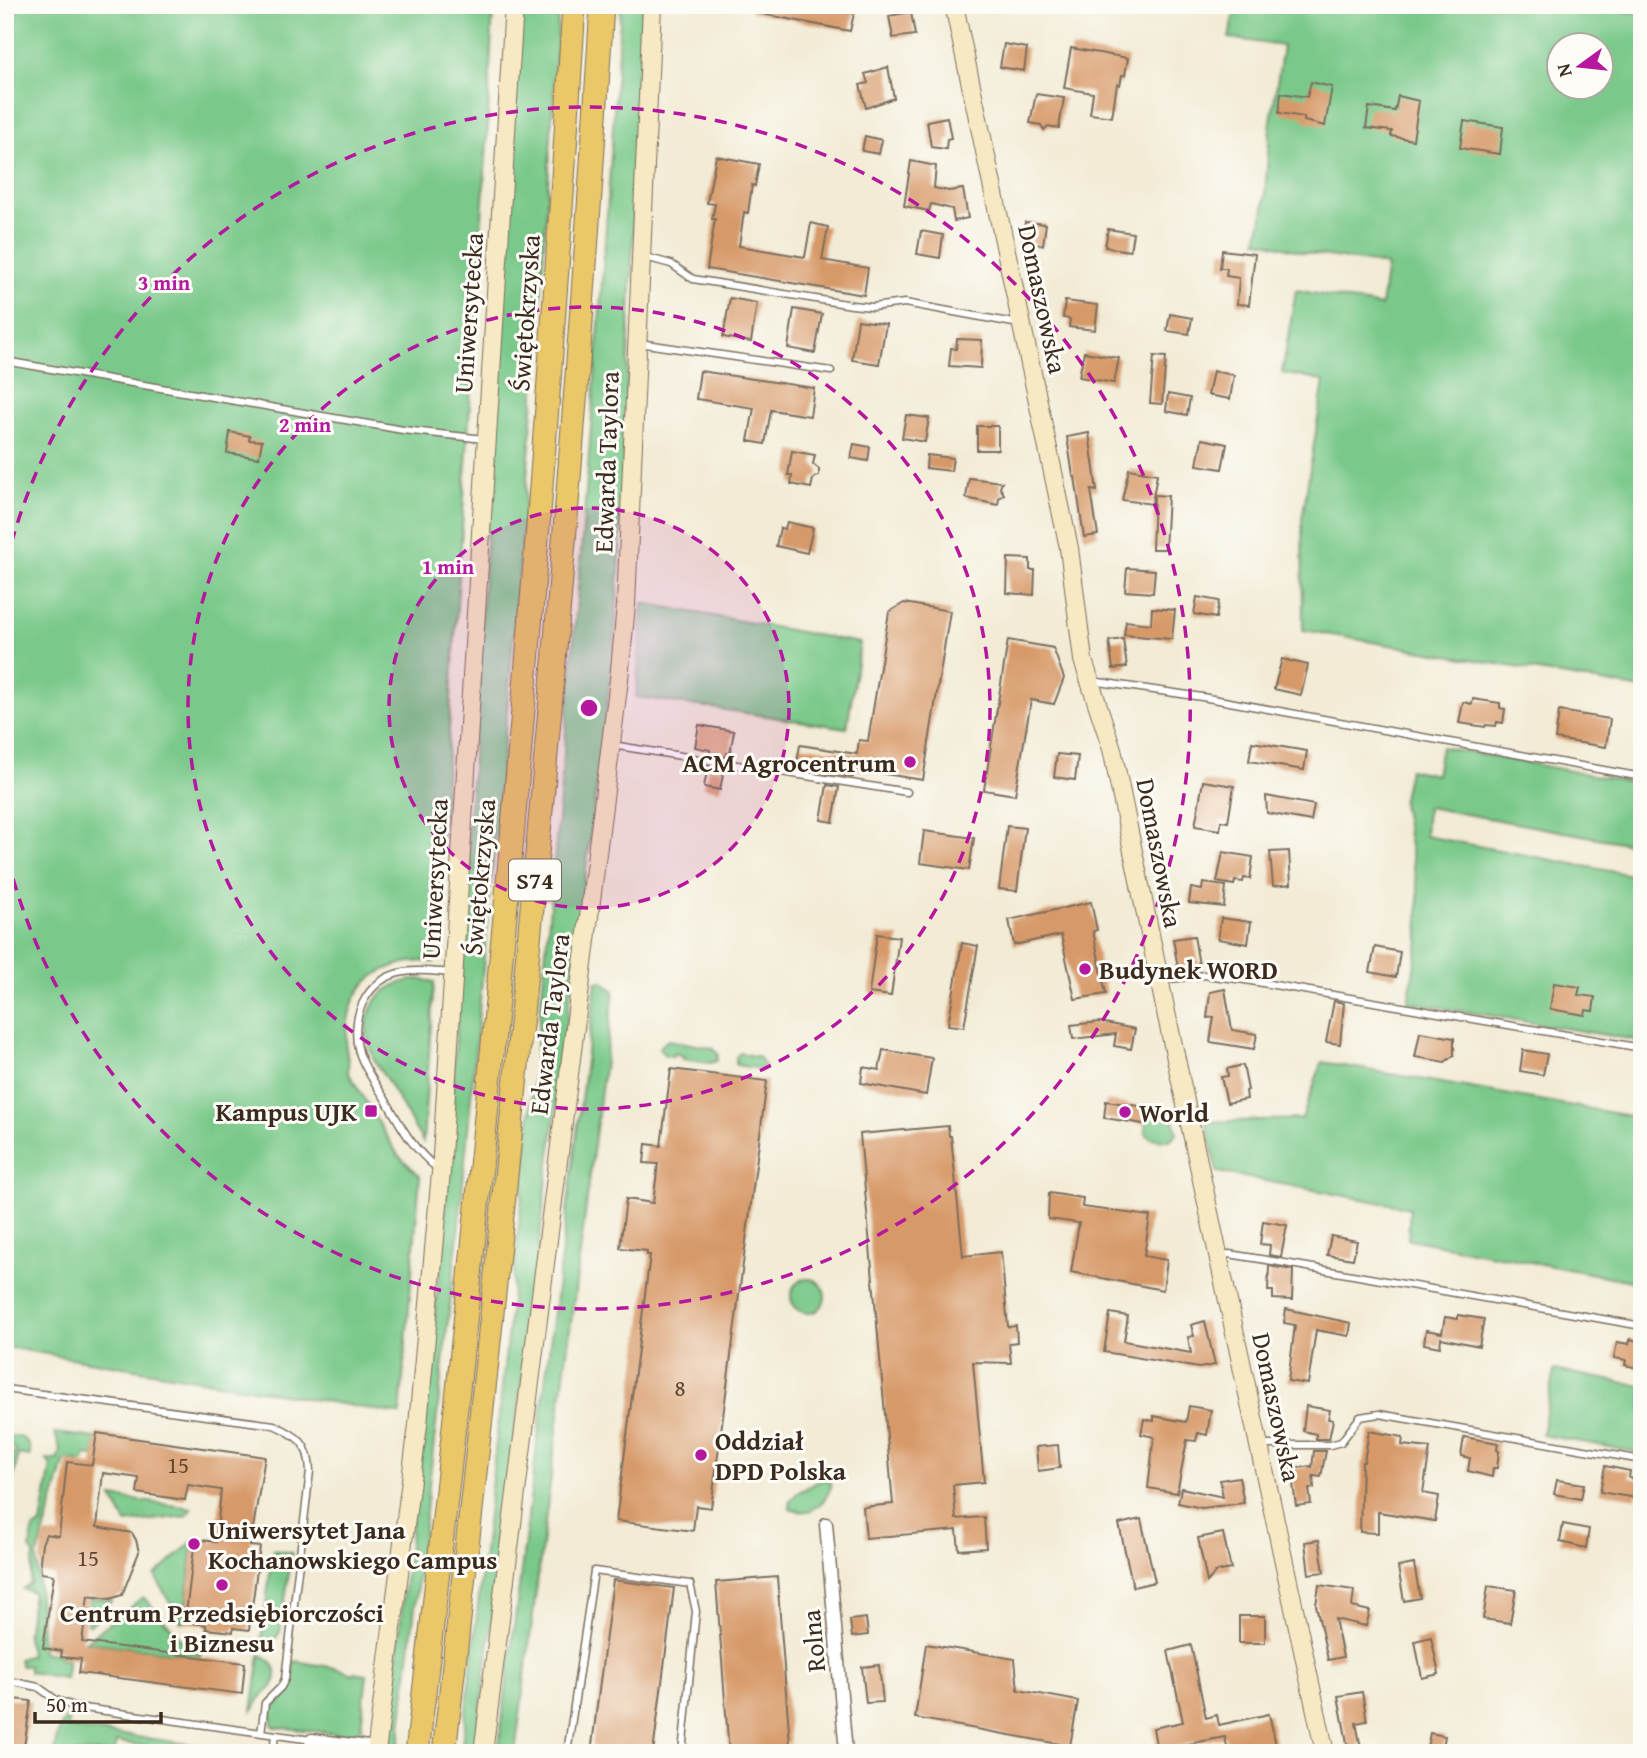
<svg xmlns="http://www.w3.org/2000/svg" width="1647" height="1758" font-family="'Gentium Book Plus',serif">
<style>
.green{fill:#7ac98a;stroke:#5a7a54;stroke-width:2;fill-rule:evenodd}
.building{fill:#d79968}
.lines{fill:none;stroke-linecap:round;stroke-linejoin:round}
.lane-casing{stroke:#7b6e5e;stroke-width:9}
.street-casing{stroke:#7b6e5e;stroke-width:15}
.secondary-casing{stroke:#7b6e5e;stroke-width:20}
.highway-casing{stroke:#7b6e5e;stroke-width:25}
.lane{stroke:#fff;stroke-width:6}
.street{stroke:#fff;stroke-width:12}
.secondary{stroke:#f7e9c3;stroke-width:18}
.highway{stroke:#eac769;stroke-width:23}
.ring{fill:none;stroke:#b5179e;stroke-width:3.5;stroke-dasharray:12 9}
.poi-dot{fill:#b5179e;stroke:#fdfcf7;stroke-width:2.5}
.labels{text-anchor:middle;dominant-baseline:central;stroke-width:6;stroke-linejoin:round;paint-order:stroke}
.number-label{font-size:23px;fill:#624630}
.shield{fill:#fdfcf7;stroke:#75695f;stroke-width:2}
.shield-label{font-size:24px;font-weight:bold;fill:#3b2a1e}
.street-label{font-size:26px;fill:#3b2a1e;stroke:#fdfcf7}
.poi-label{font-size:26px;font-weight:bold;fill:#3b2a1e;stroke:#fdfcf7;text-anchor:start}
.centre{fill:#b5179e;stroke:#fdfcf7;stroke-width:3.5}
.ring-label{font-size:21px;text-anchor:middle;font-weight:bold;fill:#b5179e;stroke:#fdfcf7;stroke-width:6;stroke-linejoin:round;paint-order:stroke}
</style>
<rect width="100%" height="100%" fill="#fdfcf7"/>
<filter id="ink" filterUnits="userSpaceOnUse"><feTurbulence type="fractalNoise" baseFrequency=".0143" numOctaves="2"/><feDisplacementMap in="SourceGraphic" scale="14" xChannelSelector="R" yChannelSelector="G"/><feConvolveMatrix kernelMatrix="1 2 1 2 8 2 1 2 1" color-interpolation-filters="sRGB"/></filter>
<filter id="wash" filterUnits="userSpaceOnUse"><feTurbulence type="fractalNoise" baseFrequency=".00686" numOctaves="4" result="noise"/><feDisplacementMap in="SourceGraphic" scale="28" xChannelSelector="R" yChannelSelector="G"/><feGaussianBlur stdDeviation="1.57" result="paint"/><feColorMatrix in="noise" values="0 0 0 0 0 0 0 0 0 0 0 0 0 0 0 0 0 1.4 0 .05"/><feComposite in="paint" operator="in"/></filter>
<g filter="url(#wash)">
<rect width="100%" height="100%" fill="#f2ebd5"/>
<path class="green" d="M5,5h488l-6,135 -53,822c-33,-4 -73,11 -83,46 -4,11 -4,26 -5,38 0,9 4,17 2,26l50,83 22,21 -20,238 -395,-67z
M519,5h40l-22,357 -31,360 -47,503 -61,528h-12l58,-523z
M621,5h22l-24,567 -5,75 -139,1106h-14c68,-581 123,-1164 160,-1748z
M1236,5h349l57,9v675l-339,-59 -1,-111 22,-138 -42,-8 14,-83 85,16 6,-41 -85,-13 -45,-12 7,-32 6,-81 13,-81 -54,-8zM1560,46h42v42h-42z
M643,603l217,40 -13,85 -211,-31z
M1441,747l201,37v62l-215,-39 -2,29 217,41v164l-234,-39 11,-61 -1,-51 -16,-87 7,-34 27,6z
M419,979l15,3 -11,160c-12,-20 -24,-41 -36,-62 -6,-9 -13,-18 -16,-28 -14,-40 8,-69 48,-73z
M602,981l12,10 -99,762h-17l98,-771z
M668,1040l45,8 5,6 -1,7 -7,2 -28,-4 1,-3 -9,-3 -1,3 -8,-1 -6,-7z
M740,1053l18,4 7,9 -5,3 -24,-4v-8z
M1322,1062l320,56v165l-234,-44 2,-31 -193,-36 -11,-50 96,-3z
M1162,1107l10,4 5,22 -7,7c-30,0 -26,-6 -22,-32l14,2z
M791 1296a17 17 0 1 1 34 0a17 17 0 1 1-34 0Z
M1554,1370l88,16v67l-100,-18z
M55,1433l42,5 -3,18 -9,-1 -1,7 -19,-2 -28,97 5,95 18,3v4l8,1 -3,18 -36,-6v-6h-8l-2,-7 11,-4 -3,-18 6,-45 -10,-3 7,-5 4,-30 -4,-6 3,-19 8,-4 10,-60 -5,-6 12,1 2,-11z
M11,1436c12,-1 19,6 19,17v3l-12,-2 -13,70v-26l8,-45h2l1,-4 -11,-3v-6z
M823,1479l6,2 2,6c-7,18 -21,30 -41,22l-1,-6 8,-10z
M112,1497l80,11 -6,8 -60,7z
M193,1541l-9,80 -3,1 -26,-46z
M273,1550l19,3 -12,79 -6,8 -13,2z
M143,1597l43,47 15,3 -1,9 -115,-14z
M90,1598l22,2 -21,25 -4,-1z
M260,1655c13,4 21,16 13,30 -3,5 -8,8 -12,12 -4,5 -5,10 -9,14z
M294,1661l42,7 17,6 1,-2 13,2 -7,62 -85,-9 -3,-3 -1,-13 15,-16 4,-8z
M69,1715l-1,13 191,25h-56l-87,-11 -2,11h-60c2,-15 5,-27 15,-38z"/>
<g id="blocks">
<path class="building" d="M753,5h103l-6,26 -98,-19z
M911,12l4,23 -22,3 -4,-22z
M1004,44l23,4 -3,23 -24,-4z
M1071,48l57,10 -3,17h-3l-2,10 -3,-1 -5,33 -22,-3 3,-21 -29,-5z
M888,67l6,31 -28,10 -6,-23 8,-2 -3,-9z
M1311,82l21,5 -7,39 -21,-5v-4l-25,-4 2,-20 26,4z
M1036,94l28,4 -5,30 -11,-2 -4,4 -3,-5 -11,-2z
M1398,96l21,5 -6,39 -22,-4 1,-5 -26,-3 3,-21 26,4z
M947,117l4,21 -4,1 -1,10 -15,-2 -4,-26z
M1464,121l39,6 -3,27 -40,-6z
M865,136l17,4 -3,14 -17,-3z
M716,156l43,8 -4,22 -3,-1 -4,28 -4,-1 -5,34 66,11 6,-34 17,4 -6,33 46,8 -4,27 -157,-26 8,-50h-3l3,-15 -8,-1z
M911,161l25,5 -2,22 15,3 14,-2 5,29 -14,3 -2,-12 -21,-5 -2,7 -25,-5z
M1025,222l21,2 -3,21 -21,-3z
M1108,229l25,4 -3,18 -25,-4z
M921,231l22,4 -3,23 -23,-4z
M1222,250l33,4 -6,51 -12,-1 2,-26 -13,-2 1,-8h-7z
M730,298l27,5 -6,39 -28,-5z
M1065,301l33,4 -3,25 -26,-3 1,-8 -7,-1z
M794,309l28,5 -7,39 -27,-5z
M1170,314l22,4 -3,16 -22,-3z
M858,320l28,4 -7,40 -27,-4z
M957,339l25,1 -1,28 -32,-2 2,-18 5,1z
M1084,352l35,6 -5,25 -35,-6z
M1154,356l12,1 -4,47 -12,-1z
M700,371l114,17 -4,28 -39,-6 -6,34 -17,-3 6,-33 -58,-9z
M1213,371l21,4 -4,24 -22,-4z
M1168,394l22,4 -3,17 -21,-4z
M906,415l23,3 -4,24 -23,-4z
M977,426h21v24h-21z
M230,432l20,4 -1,4 13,1 -3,17 -32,-5z
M1089,433l8,58 -6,-1 7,45 -14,2 -9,-60 -2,-1 -6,-39z
M1202,439l25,5 -5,25 -25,-4z
M854,444l16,3 -2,14 -17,-3z
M792,451l23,4 -2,9 6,5v6l-6,4 -2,9 -20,-4 1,-9h-4z
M927,455l26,3 -2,13 -25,-3z
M1129,469l28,5 -5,30 -30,-4z
M969,478l33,4 -2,6 4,6 -5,4 -1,7 -32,-7z
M1154,495l14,1 -3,53h-13z
M787,522l26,6 -6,25 -31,-7 4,-18 5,1z
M1008,558l22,1v11h5l-1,25 -27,-2z
M1127,568l28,2 -2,23 -28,-2z
M1197,597l22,4 -3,17 -22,-4z
M904,603l46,8 -27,169 -69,-11 -1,8 -57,-9 4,-23 57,9 2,-14 9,1 21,-129z
M1152,608l23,2 -3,29 -48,-4 2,-14 25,3z
M1123,639l4,28 -14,2 -4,-28z
M1008,640l45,8 11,30 -10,26 -23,-4 -16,95 -31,-5z
M1282,659l26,6 -7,30 -27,-6z
M1473,699l27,4v5l5,1 -2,14 -6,-1 -1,4 -10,-1 -1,2 -26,-4 4,-21 9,2z
M1559,711l51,8 -4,28 -51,-8z
M699,725l35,6 -4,22h-3l-1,4 -16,-2v-5l-15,-3z
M1252,742l55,9 -3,19 -55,-9z
M1057,754l21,2 -3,24 -21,-3z
M708,766l16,3 -4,21 -16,-3z
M1203,781l31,5 -6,36 -7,-1 -1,9 -25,-4z
M827,785l12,2 -6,35 -12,-2z
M1266,796l48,9 -3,16 -44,-8z
M1007,826l18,2 -8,63 -18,-2z
M924,831l50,7 -5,32 -49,-7z
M1289,851l2,33 -18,2 -3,-34z
M1223,852l30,5 -3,22 -6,-1 -1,4 -8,-1 -1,4 -17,-3z
M1203,883l23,3 -2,21 -35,-4 2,-15 11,2z
M1091,902l6,28 -4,1 13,63 -31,5 -14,-64 -47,10 -5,-25z
M1221,918l30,4 -3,22 -30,-5z
M877,934l22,3 -8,59 -22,-3z
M1194,936l5,29 -21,3 -5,-29z
M962,943l16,3 -14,81 -16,-2z
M1375,947l25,5 -4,25 -26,-5z
M1554,983l26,4 -2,8 17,2 -2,14 -7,-1 -1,5 -35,-6z
M1225,989l7,41 25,4 -3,15 -44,-7 4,-25 -7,1 3,-26z
M1334,1001l10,2 -4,41 -14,-2z
M1100,1022l35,7 -4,20 -17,-3 2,-12 -43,5 -2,-14z
M1420,1032l34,6v17l-9,7 -30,-5z
M883,1050l49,8 -6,37 -65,-12 2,-16 16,3z
M1523,1050l24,4 -4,21 -23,-4z
M1243,1065l5,25 -2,1 1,8 -20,4 -6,-26 7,-1 -1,-7z
M671,1069l96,12 -56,427 -15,-2 -3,25 -77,-10 34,-266h-3v-4l-27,-3 6,-49 27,4 5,-39 -14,-1 2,-19 15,2z
M1106,1101l40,6 -2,17 -40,-6z
M948,1126l1,10h2l12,120 38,-4 7,75 8,-1 1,16 -8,1 2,20 -38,-1 11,120 -31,3 3,34 28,-2 2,31 -27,2 -2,-20 -91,8 -3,-31 30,-3 -33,-370z
M1049,1193l34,5 -1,9 68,9 -6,40 23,4 -4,30 -92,-18 8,-49 -31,-4z
M1263,1221l24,4 -6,32 -12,-2 1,-10 -10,-1z
M1331,1236l26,5 -4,18 -26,-4z
M1269,1266l24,4 -1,30 -19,-1v-8h-5z
M1286,1309l65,14 -2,13 -33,-6 -8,54 -20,-3 7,-56 -11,-2z
M1110,1313l18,3 -4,25 67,12 -3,-16 6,-1 -3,-11 14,-4 10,44 -16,3 -95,-16z
M1458,1315l26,4 -5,27 -38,-8 -1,9 -16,-3 2,-14 16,3 3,-16 13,2z
M1630,1339l12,3v27l-17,-4 1,-5 -12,-2 3,-16 12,2z
M1189,1406l22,4 -4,25 -9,-2 -2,8 -9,-1 -10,53 -29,-5 6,-51 -13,-3 3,-15 10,2v-5l32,6z
M1306,1406l24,4 -2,9 5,1 -4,19h-13v-5l-13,-3z
M1369,1431l34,6 -1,8 28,3 -7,45 16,3 -4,25 -57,-9v21l-18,-1 2,-70h2z
M97,1433l168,24 -15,89 10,1 -11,83 -16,-2v4l-27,-3v-4l-21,-3 10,-83 21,3 5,-52 -33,-5 -3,15 -48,-7 2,-15 -36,-5 -6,54 35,6 4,7 3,12 -17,43 -12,4 -22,-3 -6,46 163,21 -3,31 -163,-21 2,-14 -20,-2 1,-6 -19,-3 11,-73 -13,-2 -1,-13 2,-16 4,-10 13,2 8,-74 25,3z
M1464,1437l34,6 -1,7 2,1 -2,17h-4l-1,9 -24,-6 2,-13 -9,-2z
M1058,1445l2,23 -22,3 -2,-24z
M1314,1451h12l-5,26 -8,-1 1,12 -5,1 2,15 -15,2 -5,-37 21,-3v2z
M1605,1466l25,5 -1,7 13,2v15l-6,-1v4l-36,-6z
M1239,1477l5,26 -42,5 -24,-5 3,-15 42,9 -3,-17z
M1557,1480l27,4 -3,15 -27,-5z
M1141,1519l14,63 -22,5 -14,-63z
M1563,1524l26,5 -3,19 -26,-6z
M1223,1533l8,36 -15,3 -9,10 -9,-44z
M1319,1540l5,32 -15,2 -4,-32z
M1414,1564l6,34 -16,3 -6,-34z
M777,1577l13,167h-5l1,9h-57l-13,-171z
M613,1580l61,8 -21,165h-62z
M1319,1585l35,5 -2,17 18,4 -4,15 -31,-7 8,38 -15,3 -12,-55z
M1488,1586l28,4 -6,33 -27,-4z
M1239,1616h26v27h-26z
M866,1618l2,17 -16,2 -2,-17z
M1431,1637l8,37 -17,4 -7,-37z
M926,1644l89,15 3,31 60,11 -8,45 -155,-28z
M1191,1645l15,73 11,-3 2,10 50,-11 7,31 -35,8h-13l-3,-16 -68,13 -4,-22 30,-6 -15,-71z
M879,1665l4,37 -17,1 -4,-36z
M1362,1692l5,29 -11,2 6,30h-13l-11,-57z
M5,1698l26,3 -8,52h-18z
M1430,1733l15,3 -3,17h-16z"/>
</g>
</g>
<g filter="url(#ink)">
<use href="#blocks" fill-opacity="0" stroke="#7b6e5e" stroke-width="2"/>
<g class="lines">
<g class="lane-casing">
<path id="lane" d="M645,257l26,7 22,15 159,26 20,2 33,-4 114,21
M639,343l192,28
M5,361l398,69 81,9
M1092,681l110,16 440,80
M612,745l295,47
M1161,980l44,-5 40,5 397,68
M439,1170c-26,-21 -36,-40 -52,-68 -9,-15 -21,-30 -27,-47 -12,-35 5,-77 44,-83 16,-3 33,0 49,1
M1219,1256l10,-2 50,8 363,64
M5,1389l269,36c24,11 35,18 36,46l-25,208 -4,8 -16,16 -4,30
M1262,1445h68l11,-3 19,-25 19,-3 263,46
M5,1680l33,7 18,13 21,7 235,33
M273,1753l2,-18
M567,1753l27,-182 96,13 6,27 -14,142"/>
</g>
<g class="street-casing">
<path id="street" d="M826,1524l20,229
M310,1753l2,-13 65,8"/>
</g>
<g class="secondary-casing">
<path id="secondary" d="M954,5l115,543 14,112 29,89 55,268 158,736
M376,1753l42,-328 23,-253 73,-1167
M483,1753l136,-1073 7,-75 26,-600"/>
</g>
<g class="highway-casing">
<path id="highway" d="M417,1753c69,-581 122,-1164 157,-1748
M444,1753c66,-581 123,-1164 158,-1748"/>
</g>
<use href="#lane" class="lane"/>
<use href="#street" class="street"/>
<use href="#secondary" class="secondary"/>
<use href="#highway" class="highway"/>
</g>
</g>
<circle cx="589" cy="708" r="200" fill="#b5179e" fill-opacity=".12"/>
<g class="ring">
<circle cx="589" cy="708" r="200"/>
<circle cx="589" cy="708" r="401"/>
<path d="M6 563A601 601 0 1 1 6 853"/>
</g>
<g class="poi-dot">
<circle cx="910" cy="762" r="7"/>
<circle cx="1085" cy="969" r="7"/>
<rect x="364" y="1104" width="14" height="14" rx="3.5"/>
<circle cx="1125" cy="1112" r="7"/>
<circle cx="701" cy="1455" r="7"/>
<circle cx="194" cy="1544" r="7"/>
<circle cx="222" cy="1585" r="7"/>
</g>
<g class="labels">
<g class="number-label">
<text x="680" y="1387">8</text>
<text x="178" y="1464">15</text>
<text x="88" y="1557">15</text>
</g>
<rect class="shield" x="509" y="859.5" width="52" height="41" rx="5"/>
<g class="shield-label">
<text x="535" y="880">S74</text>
</g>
<g class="street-label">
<text transform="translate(1043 299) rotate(78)">Domaszowska</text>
<text transform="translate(468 313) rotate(-86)">Uniwersytecka</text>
<text transform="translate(525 313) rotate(-86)">Świętokrzyska</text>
<text transform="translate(606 462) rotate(-88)">Edwarda Taylora</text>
<text transform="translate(1160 853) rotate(79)">Domaszowska</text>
<text transform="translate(479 877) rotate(-85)">Świętokrzyska</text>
<text transform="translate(434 879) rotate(-87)">Uniwersytecka</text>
<text transform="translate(549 1024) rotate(-83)">Edwarda Taylora</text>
<text transform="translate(1277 1407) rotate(78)">Domaszowska</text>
<text transform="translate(813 1641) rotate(-95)">Rolna</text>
</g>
<g class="poi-label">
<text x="896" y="762" text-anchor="end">ACM Agrocentrum</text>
<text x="1099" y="969">Budynek WORD</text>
<text x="357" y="1111" text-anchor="end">Kampus UJK</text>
<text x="1139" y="1112">World</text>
<text x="715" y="1440">Oddział<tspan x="715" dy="30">DPD Polska</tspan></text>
<text x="208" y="1529">Uniwersytet Jana<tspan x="208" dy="30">Kochanowskiego Campus</tspan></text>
<text x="222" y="1612" text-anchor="middle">Centrum Przedsiębiorczości<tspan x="222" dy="30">i Biznesu</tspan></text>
</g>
</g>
<circle cx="589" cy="708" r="10" class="centre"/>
<g class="ring-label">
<text x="164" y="290">3 min</text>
<text x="305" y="432">2 min</text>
<text x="448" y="574">1 min</text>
</g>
<rect width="1647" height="1758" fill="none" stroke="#fdfcf7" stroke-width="28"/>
<g transform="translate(1580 66) rotate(255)"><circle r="33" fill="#fdfcf7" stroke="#afa8a0" stroke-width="2"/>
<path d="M0-5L12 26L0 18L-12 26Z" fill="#b5179e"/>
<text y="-10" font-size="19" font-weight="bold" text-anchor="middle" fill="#3b2a1e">N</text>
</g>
<path d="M35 1712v10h126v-10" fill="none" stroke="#3b2a1e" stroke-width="3.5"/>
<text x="46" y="1712" font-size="21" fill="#3b2a1e" stroke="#fdfcf7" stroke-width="5" paint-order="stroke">50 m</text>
</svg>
